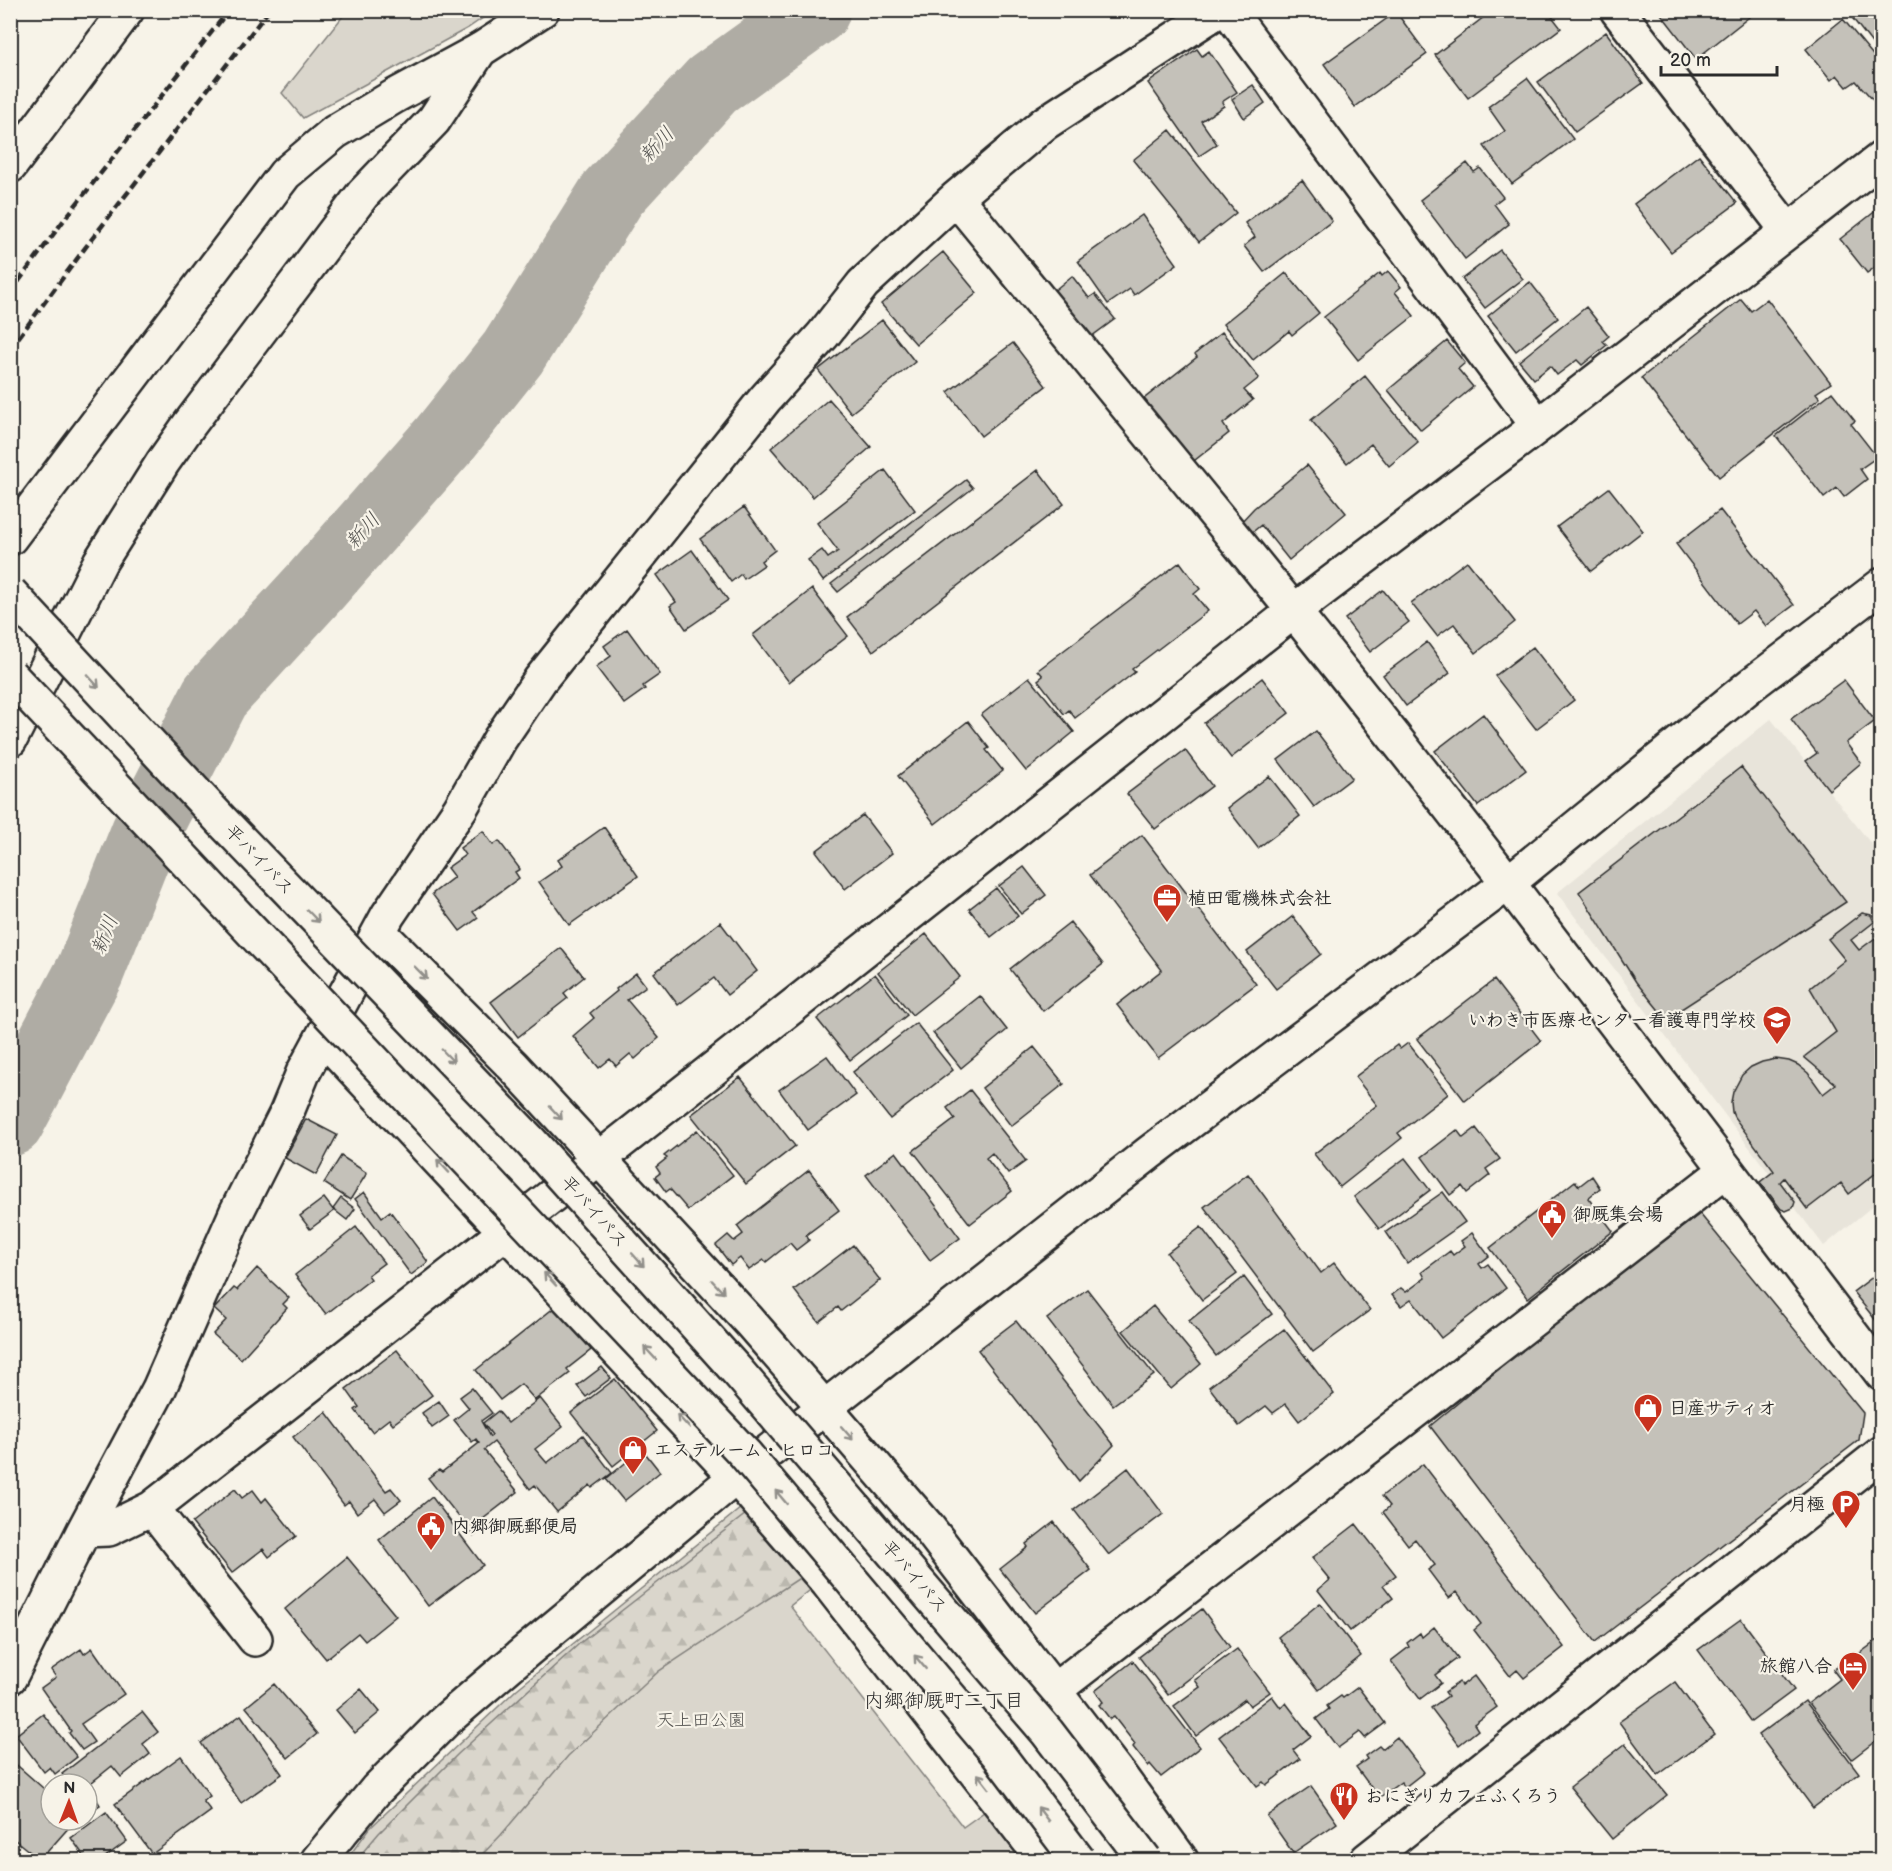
<svg xmlns="http://www.w3.org/2000/svg" width="1892" height="1871" font-family="'Balsamiq Sans','Klee One',sans-serif">
<style>
.built{fill:#e8e4da}
.green{fill:#dad6cc;stroke:#82807c;stroke-width:1.5}
.forest{fill:url(#forest-firs);stroke:#82807c;stroke-width:1.5}
.lines{fill:none;stroke-linecap:round;stroke-linejoin:round}
.river{stroke:#afaca4;stroke-width:69}
.building{fill:#c4c1b9;stroke:#2b2b2b;stroke-width:1.5}
.minor-casing{stroke:#2b2b2b;stroke-width:38}
.tertiary-casing{stroke:#2b2b2b;stroke-width:38}
.minor{stroke:#f7f3e8;stroke-width:33}
.tertiary{stroke:#f7f3e8;stroke-width:33}
.rail{stroke:#2b2b2b;stroke-width:4.5;stroke-dasharray:9 4.5;stroke-linecap:butt}
.trunk-bridge-casing{stroke:#2b2b2b;stroke-width:38;stroke-linecap:butt}
.trunk-bridge{stroke:#f7f3e8;stroke-width:33}
.oneway{stroke:#918f8a}
.labels{text-anchor:middle;dominant-baseline:central;stroke-width:4.5;stroke-linejoin:round;paint-order:stroke}
.street-label{font-size:18px;fill:#2b2b2b;stroke:#f7f3e8}
.poi-label{font-size:18px;font-weight:bold;fill:#2b2b2b;stroke:#f7f3e8;text-anchor:start}
.park-label{font-size:18px;fill:#575653;stroke:#f7f3e8}
.water-label{font-size:20px;font-style:italic;fill:#53524f;stroke:#f7f3e8}
.neighbourhood-label{font-size:20px;fill:#2b2b2b;stroke:#f7f3e8}
</style>
<defs>
<pattern id="forest-firs" width="22" height="20" patternUnits="userSpaceOnUse" patternTransform="scale(1.5)"><rect width="22" height="20" fill="#dad6cc"/><path d="M5 1l3.5 6h-7zM16 11l3.5 6h-7z" fill="#bbb8af"/></pattern>
</defs>
<rect width="100%" height="100%" fill="#f7f3e8"/>
<filter id="ink" filterUnits="userSpaceOnUse"><feTurbulence type="fractalNoise" baseFrequency=".0167" numOctaves="2"/><feDisplacementMap in="SourceGraphic" scale="12" xChannelSelector="R" yChannelSelector="G"/><feConvolveMatrix kernelMatrix="1 2 1 2 8 2 1 2 1" color-interpolation-filters="sRGB"/></filter>
<g filter="url(#ink)">
<path class="built" d="M1771,719l110,137v343l-57,47 -267,-353z"/>
<path class="green" d="M347,11v-1l146,1 -25,17 -165,90 -21,-25z
M746,1504l72,80 -28,22 173,221 28,-20 41,53h-686l24,-32 147,-139z"/>
<path class="forest" d="M746,1514l58,61 -145,96 -91,85 -67,79 -24,25h-121l23,-27 79,-79 122,-111z"/>
<g class="lines">
<path class="river" d="M10,1122l80,-151 55,-138 70,-137 99,-108 129,-147 70,-88 100,-160 99,-108 104,-75"/>
</g>
<path class="building" d="M1493,10h54l14,18 -93,70 -33,-43z
M1658,10h100l-62,49z
M1846,10h36v38l-4,3z
M1396,12l31,42 -72,53 -31,-43z
M1843,19l39,47v27l-9,7 -17,-19 -9,6 -10,-12 -6,5 -25,-31z
M1606,32l37,51 -68,49 -37,-50z
M1197,49l5,7 7,-5 28,41 -15,10 2,4 -23,15 16,23 -18,12 -51,-73z
M1527,78l46,61 -61,45 -28,-38 21,-15 -17,-24z
M1253,85l12,18 -21,15 -12,-19z
M1170,130l66,83 -37,29 -66,-82z
M1699,155l38,48 -66,49 -37,-48z
M1467,163l7,9 6,-4 23,29 -9,7 15,20 -44,35 -45,-59z
M1302,180l30,41 -68,51 -20,-26 11,-9 -10,-14z
M1882,206v56l-15,11 -27,-34z
M1142,215l35,49 -43,31 -4,-6 -22,15 -30,-43z
M1500,250l23,29 -38,29 -23,-29z
M943,252l34,41 -61,51 -35,-40z
M1388,271l13,16 -6,5 19,24 -56,44 -34,-43 56,-44 2,3z
M1286,273l33,40 -27,22 -3,-4 -36,29 -30,-36z
M1072,276l17,22 6,-4 20,25 -27,20 -37,-46z
M1530,282l28,36 -42,33 -28,-35z
M1741,299l10,12 16,-12 64,84 -15,10 4,5 -101,79 -78,-99z
M1586,307l23,29 -6,5 4,4 -25,20 -5,-5 -20,15 -7,-9 -16,13 -15,-18z
M882,320l33,42 -64,51 -33,-43z
M1222,332l37,46 -15,12 9,10 -30,24 6,9 -44,35 -49,-63 61,-48 -2,-3z
M1447,341l18,22 -7,6 15,18 -52,43 -33,-40z
M1013,343l33,43 -65,50 -33,-44z
M1365,376l53,66 -29,24 -18,-22 -24,19 -36,-43z
M1832,392l23,29 -4,3 26,33 -17,12 7,10 -23,18 -7,-9 -13,10 -48,-62z
M829,399l42,48 -58,50 -42,-49z
M1307,465l39,48 -57,47 -28,-35 -12,10 -9,-12 14,-15z
M885,470l30,40 -92,71 -15,-21 14,-10 6,8 10,-7 -21,-28z
M1038,470l26,34 -191,147 -26,-34z
M966,480l7,8 -135,104 -7,-8z
M1609,488l34,43 -52,40 -34,-44z
M744,507l31,43 -14,11 3,4 -20,14 -3,-5 -10,8 -31,-43z
M1720,510l74,95 -28,21 -12,-15 -17,13 -61,-80z
M692,550l36,50 -42,29 -16,-23 6,-4 -19,-27z
M1467,561l48,61 -39,31 -22,-29 -17,12 -26,-33z
M1180,562l20,27 -6,5 14,17 -76,58 3,3 -60,46 -6,-8 -5,4 -26,-34 5,-4 -5,-6z
M812,589l36,47 -59,46 -36,-47z
M1383,590l26,32 -39,30 -25,-33z
M627,629l33,45 -17,12 2,3 -21,15 -28,-37 15,-11 -7,-10z
M1427,642l23,31 -44,33 -23,-31z
M1533,647l41,53 -38,29 -41,-53z
M1029,677l45,55 -48,39 -45,-56z
M1262,678l27,35 -58,45 -27,-35z
M1844,680l31,41 -29,22 15,20 -32,27 -23,-29 11,-8 -26,-34z
M1483,714l43,56 -48,36 -43,-55z
M968,721l21,27 -3,2 17,21 -68,53 -37,-48z
M1316,731l36,47 -38,29 -36,-47z
M1185,750l27,36 -57,43 -28,-35z
M1741,767l105,135 -180,117 -30,-37 -57,-90z
M1269,776l31,40 -42,32 -31,-40z
M863,815l29,38 -47,36 -29,-38z
M604,827l34,49 -69,49 -30,-43 23,-16 -4,-6z
M483,831l10,14 6,-4 21,28 -5,3 4,6 -46,34 5,6 -18,13 -28,-37 22,-17 -7,-9 18,-13 -5,-7z
M1142,835l114,149 -98,74 -41,-53 45,-35 -72,-95z
M1024,867l22,28 -25,19 -22,-28z
M996,888l22,28 -27,21 -22,-28z
M1862,913l9,2 3,7 -23,18 8,10 23,-17v219l-9,6 8,11 -32,25 -8,-11 -34,26 -23,-31 -4,4 15,20 -2,6 -7,3 -5,-2 -21,-27 14,-11 -40,-54 -2,-5 -1,-10 2,-10 9,-17 9,-8 11,-5 14,-3 13,2 9,4 10,8 15,21 13,-10 -32,-27 32,-25 -26,-44 35,-28 -17,-21z
M1293,916l28,38 -45,35 -29,-37z
M720,922l37,49 -30,24 -13,-17 -36,27 -24,-32z
M1070,922l33,42 -60,47 -33,-42z
M926,934l34,43 -48,38 -34,-43z
M561,948l23,29 -20,16 4,5 -50,39 -27,-35z
M636,973l10,13 -19,14 32,38 -24,21 -5,-5 -14,12 -6,-7 -11,9 -26,-32 21,-18 -4,-5 27,-22 -1,-2z
M875,974l32,41 -57,45 -33,-41z
M1494,980l47,61 -76,60 -48,-62z
M980,996l27,34 -46,38 -28,-35z
M916,1023l37,47 -63,49 -37,-47z
M1408,1043l40,51 -50,39 4,5 -62,49 -26,-33 63,-49 -22,-28 42,-32 3,4z
M1034,1047l30,37 -53,42 -29,-38z
M827,1056l29,39 -48,35 -29,-40z
M740,1077l55,69 -49,38 -55,-69z
M970,1090l56,71 -18,13 -16,-21 -6,5 26,33 -42,33 -57,-73 42,-32 -8,-11z
M306,1119l31,16 -21,40 -31,-17z
M1476,1128l24,31 -14,10 4,6 -23,18 -5,-7 -12,9 -28,-38 35,-27 6,8z
M697,1130l36,45 -45,35 -18,-21 -4,3 -11,-15 5,-4 -4,-6 11,-9 -3,-2z
M896,1152l64,86 -30,22 -64,-85z
M341,1156l26,17 -17,27 -26,-17z
M1405,1158l25,32 -51,39 -25,-32z
M809,1170l30,40 -33,25 3,5 -13,10 -6,-7 -24,19 -2,-2 -15,10 -9,-12 -9,7 -15,-20 12,-10 6,6 9,-7 -6,-8z
M1248,1174l73,99 13,-10 36,47 -57,42 -109,-145z
M1592,1176l8,12 -12,10 25,33 -85,67 -38,-50 85,-67 4,5z
M364,1192l18,25 8,-6 38,51 -17,13 -56,-76z
M1443,1192l22,30 -58,41 -21,-31z
M324,1198l10,13 -24,18 -10,-13z
M341,1198l14,11 -8,11 -14,-11z
M1700,1214l163,199 -4,27 -264,202 -165,-216 127,-105z
M356,1227l28,36 -16,12 3,4 -45,35 -31,-39z
M1201,1227l36,47 -35,26 -35,-47z
M1472,1233l17,23 -10,8 3,4 6,-4 18,24 -65,50 -30,-39 -10,7 -9,-11 9,-7 5,4 19,-14 -3,-6 28,-21 3,4 12,-9 -4,-5z
M853,1245l27,35 -39,31 -3,-4 -19,15 -25,-32z
M257,1268l32,30 -6,6 4,4 -46,51 -28,-25 13,-14 -12,-11 20,-21 3,2z
M1882,1270v58l-29,-36z
M1244,1277l28,37 -56,42 -27,-35z
M1087,1289l67,86 -41,30 -66,-86z
M560,1303l22,29 -3,2 12,16 -24,19 3,4 -35,27 -14,-16 -21,16 -24,-30z
M1153,1306l48,58 -30,25 -48,-58z
M1016,1321l98,124 -35,36 -101,-131z
M1284,1329l50,65 -35,27 -13,-17 -13,9 -7,-7 -27,20 -30,-39z
M397,1350l35,45 -39,29 -4,-5 -17,13 -17,-22 4,-3 -13,-18z
M602,1367l9,11 -25,19 -9,-11z
M615,1379l42,52 -44,35 -42,-53z
M472,1388l20,25 -11,8 9,16 2,-2 -9,-12 15,-12 10,12 32,-25 23,29 -28,22 12,14 36,-28 29,38 -20,15 -2,-3 -33,27 -22,-27 -5,4 -36,-47 -10,8 34,42 -35,27 5,5 -14,12 -46,-58 11,-8 3,2 37,-29 -3,-4 -4,3 -18,-22 15,-12 -9,-11z
M439,1401l10,15 -17,12 -10,-15z
M326,1412l60,79 5,-3 10,12 -16,12 -10,-13 -18,14 -8,-12 -5,4 -51,-68z
M642,1449l18,23 -36,29 -18,-22z
M1423,1464l141,183 -40,31 -7,-8 -7,6 -36,-46 7,-6 -24,-32 -8,6 -21,-28 7,-5 -20,-26 -7,6 -25,-33 7,-6 -8,-10z
M1128,1468l35,46 -54,41 -35,-45z
M235,1489l7,9 11,-8 9,12 4,-4 30,38 -27,21 -6,-8 -31,24 -40,-50z
M432,1497l51,68 -55,41 -49,-66z
M1054,1522l37,48 -56,43 -35,-44 28,-22 -2,-3z
M1356,1524l40,51 -13,10 10,13 -43,33 -32,-41 12,-10 -18,-22z
M347,1557l49,59 -31,25 -7,-8 -32,26 -41,-50z
M1320,1603l41,53 -42,34 -41,-53z
M1202,1609l28,38 -62,48 -29,-38z
M1741,1619l53,71 -43,32 -53,-72z
M1434,1627l24,31 -23,17 6,8 -21,16 -29,-38 18,-14 -2,-4 13,-10 2,4z
M1882,1637v99l-30,23 -43,-56 31,-24 -7,-9 21,-17 2,3z
M92,1648l32,46 -43,30 13,18 -12,8 -13,-17 2,-2 -30,-43 15,-11 -5,-7 30,-21 3,5z
M1237,1649l33,43 -20,14 -5,-7 -49,37 -22,-30 26,-19 -5,-7z
M1133,1661l67,86 -39,30 -11,-13 -2,2 -15,-19 2,-3 -21,-27 -4,2 -11,-14 4,-3 -8,-11z
M1474,1676l23,31 -23,17 4,6 -19,15 -28,-37 17,-12 -3,-4 14,-10 2,4z
M1675,1682l39,52 -56,41 -39,-53z
M274,1684l43,50 -29,24 -42,-51z
M1358,1687l27,36 -20,15 -5,-6 -22,16 -22,-29 13,-10 -2,-3 14,-10 2,2z
M361,1689l19,23 -25,21 -19,-23z
M1272,1696l9,12 5,-5 25,33 -18,14 7,9 -34,26 -3,-3 -6,4 -38,-49z
M1805,1701l54,72 -46,35 -54,-73z
M142,1712l16,20 -15,12 7,10 -29,23 -9,-11 -25,20v-2h-17l-8,-10z
M43,1714l34,43 -22,17 -5,-7 -6,5 -28,-37z
M241,1715l41,59 -41,29 -40,-60z
M1397,1737l27,35 -19,15 -4,-5 -22,16 -23,-31 11,-8 -2,-3 14,-10 3,3z
M1625,1744l42,51 -55,44 -42,-52z
M181,1756l29,40 -7,5 8,10 -59,43 -37,-50z
M11,1760l40,35v25h14l6,5 -31,35 -30,-24z
M1311,1786l26,37 -44,30 -26,-37z
M92,1792l8,13 -13,8v-19z
M106,1812l21,29 -26,19h-14l-16,-22z"/>
<g class="lines">
<g class="minor-casing">
<path id="minor" d="M1228,10l310,416
M1617,10l171,221
M956,198c186,227 374,453 552,685 126,163 248,328 374,491
M10,740l90,-178 63,-100 26,-37 174,-231 71,-74 46,-70 62,-40
M379,932l134,134 236,255 75,86 103,119 193,250 61,84
M323,1037l413,440 92,106 216,277
M152,1508l103,131
M84,1530l25,-1 43,-21 447,-349 695,-548 244,-185 344,-268
M10,1677l74,-147 75,-141 77,-176 50,-99 17,-41 85,-158 72,-106 40,-70 40,-59 225,-281 58,-64 40,-51 93,-86 89,-75 174,-113
M1052,1689l13,-7 660,-511
M1367,1860l515,-407"/>
</g>
<g class="tertiary-casing">
<path id="tertiary" d="M10,166l117,-156
M10,538l275,-364 50,-42 60,-36 85,-46
M318,1860l58,-70 70,-70 78,-67 212,-176 413,-324 359,-270 244,-199 130,-99"/>
</g>
<use href="#minor" class="minor"/>
<use href="#tertiary" class="tertiary"/>
<path class="rail" d="M10,293l54,-73 165,-210
M10,349l78,-105 181,-234"/>
<g class="trunk-bridge-casing">
<path id="trunk-bridge" d="M10,593l209,225 312,324 207,230 309,360 98,128
M10,675l735,779 252,299 81,107"/>
</g>
<use href="#trunk-bridge" class="trunk-bridge"/>
</g>
<defs><path id="oneway-shaft" d="M-6 0H5M1.5-3L5.5 0L1.5 3" fill="none" stroke-width="1.6" stroke-linecap="round" stroke-linejoin="round" transform="scale(1.5)"/></defs>
<g class="oneway">
<use href="#oneway-shaft" transform="translate(93 681) rotate(47)"/>
<use href="#oneway-shaft" transform="translate(313 916) rotate(46)"/>
<use href="#oneway-shaft" transform="translate(421 973) rotate(45)"/>
<use href="#oneway-shaft" transform="translate(448 1056) rotate(46)"/>
<use href="#oneway-shaft" transform="translate(556 1113) rotate(47)"/>
<use href="#oneway-shaft" transform="translate(443 1166) rotate(-133)"/>
<use href="#oneway-shaft" transform="translate(638 1260) rotate(48)"/>
<use href="#oneway-shaft" transform="translate(550 1279) rotate(-133)"/>
<use href="#oneway-shaft" transform="translate(718 1287) rotate(47)"/>
<use href="#oneway-shaft" transform="translate(650 1353) rotate(-133)"/>
<use href="#oneway-shaft" transform="translate(683 1421) rotate(-133)"/>
<use href="#oneway-shaft" transform="translate(847 1433) rotate(49)"/>
<use href="#oneway-shaft" transform="translate(781 1497) rotate(-130)"/>
<use href="#oneway-shaft" transform="translate(920 1662) rotate(-130)"/>
<use href="#oneway-shaft" transform="translate(983 1781) rotate(-128)"/>
<use href="#oneway-shaft" transform="translate(1043 1814) rotate(-127)"/>
</g>
</g>
<defs>
<g id="office-pin" transform="scale(1.5)"><path d="M0 17L-7.5 6A9.5 9.5 0 1 1 7.5 6Z" fill="#c8321e" stroke="#f7f3e8"/><path d="M-6-3h4V-5.5h4V-3h4V5H-6ZM-1-4.5V-3h2v-1.5ZM-6 0V1H6V0Z" fill="#fff"/></g>
<g id="university-pin" transform="scale(1.5)"><path d="M0 17L-7.5 6A9.5 9.5 0 1 1 7.5 6Z" fill="#c8321e" stroke="#f7f3e8"/><path d="M0-5L7-2L0 1L-7-2ZM-4 1L0 2.5L4 1V4Q0 6-4 4Z" fill="#fff"/></g>
<g id="civic-pin" transform="scale(1.5)"><path d="M0 17L-7.5 6A9.5 9.5 0 1 1 7.5 6Z" fill="#c8321e" stroke="#f7f3e8"/><path d="M-.6-6.5H3V-4.5H.6V-3L4-1V1h2V6H-6V1h2V-1L-.6-3ZM-1.2 2.5V6h2.4V2.5Z" fill="#fff"/></g>
<g id="shop-pin" transform="scale(1.5)"><path d="M0 17L-7.5 6A9.5 9.5 0 1 1 7.5 6Z" fill="#c8321e" stroke="#f7f3e8"/><path d="M-5-2.5h2.3a2.7 3.5 0 0 1 5.4 0H5L5.5 6h-11ZM-1.5-2.5h3a1.5 2.3 0 0 0-3 0Z" fill="#fff"/></g>
<g id="parking-pin" transform="scale(1.5)"><path d="M0 17L-7.5 6A9.5 9.5 0 1 1 7.5 6Z" fill="#c8321e" stroke="#f7f3e8"/><path d="M-3.5-5.5H1a3.5 3.5 0 0 1 0 7H-1V5.5H-3.5ZM-1-3.4V-.6H.8a1.4 1.4 0 0 0 0-2.8Z" fill="#fff"/></g>
<g id="hotel-pin" transform="scale(1.5)"><path d="M0 17L-7.5 6A9.5 9.5 0 1 1 7.5 6Z" fill="#c8321e" stroke="#f7f3e8"/><path d="M-6-4.5h1.5V1H6V5H4.5V3h-9V5H-6ZM-4 0a1.8 1.8 0 1 1 3.6 0ZM.5 0V-2.5h3Q6-2.5 6 0Z" fill="#fff"/></g>
<g id="restaurant-pin" transform="scale(1.5)"><path d="M0 17L-7.5 6A9.5 9.5 0 1 1 7.5 6Z" fill="#c8321e" stroke="#f7f3e8"/><path d="M-5-6h1v4h1v-4h1v4h1v-4h1v5L-1.5 .5V6h-2V.5L-5-1ZM5-6V6H3V1.5H1.5Q1.5-4 5-6Z" fill="#fff"/></g>
</defs>
<g fill-rule="evenodd">
<use href="#office-pin" x="1167" y="898"/>
<use href="#university-pin" x="1777" y="1020"/>
<use href="#civic-pin" x="1552" y="1214"/>
<use href="#shop-pin" x="1648" y="1408"/>
<use href="#shop-pin" x="633" y="1450"/>
<use href="#parking-pin" x="1846" y="1504"/>
<use href="#civic-pin" x="431" y="1526"/>
<use href="#hotel-pin" x="1853" y="1666"/>
<use href="#restaurant-pin" x="1344" y="1796"/>
</g>
<g class="labels">
<g class="street-label">
<text transform="translate(259 860) rotate(46)">平バイパス</text>
<text transform="translate(594 1212) rotate(48)">平バイパス</text>
<text transform="translate(914 1577) rotate(49)">平バイパス</text>
</g>
<g class="poi-label">
<text x="1188" y="898">植田電機株式会社</text>
<text x="1756" y="1020" text-anchor="end">いわき市医療センター看護専門学校</text>
<text x="1573" y="1214">御厩集会場</text>
<text x="1669" y="1408">日産サティオ</text>
<text x="654" y="1450">エステルーム・ヒロコ</text>
<text x="1825" y="1504" text-anchor="end">月極</text>
<text x="452" y="1526">内郷御厩郵便局</text>
<text x="1832" y="1666" text-anchor="end">旅館八合</text>
<text x="1365" y="1796">おにぎりカフェふくろう</text>
</g>
<g class="park-label">
<text x="701" y="1720">天上田公園</text>
</g>
<g class="water-label">
<text transform="translate(657 145) rotate(-47)">新川</text>
<text transform="translate(363 531) rotate(-48)">新川</text>
<text transform="translate(105 935) rotate(-68)">新川</text>
</g>
<g class="neighbourhood-label">
<text x="944" y="1701">内郷御厩町二丁目</text>
</g>
</g>
<rect width="1892" height="1871" fill="none" stroke="#f7f3e8" stroke-width="36"/>
<rect x="18" y="18" width="1856" height="1835" fill="none" stroke="#2b2b2b" stroke-width="2" filter="url(#ink)"/>
<g transform="translate(69 1802) rotate(1)"><circle r="28" fill="#f7f3e8" stroke="#a5a39c" stroke-width="1.5"/>
<path d="M0-4.5L10 22L0 15L-10 22Z" fill="#c8321e"/>
<text y="-9" font-size="16" font-weight="bold" text-anchor="middle" fill="#2b2b2b">N</text>
</g>
<path d="M1661 66v9h116v-9" fill="none" stroke="#2b2b2b" stroke-width="3"/>
<text x="1670" y="66" font-size="18" fill="#2b2b2b" stroke="#f7f3e8" stroke-width="4.5" paint-order="stroke">20 m</text>
</svg>
